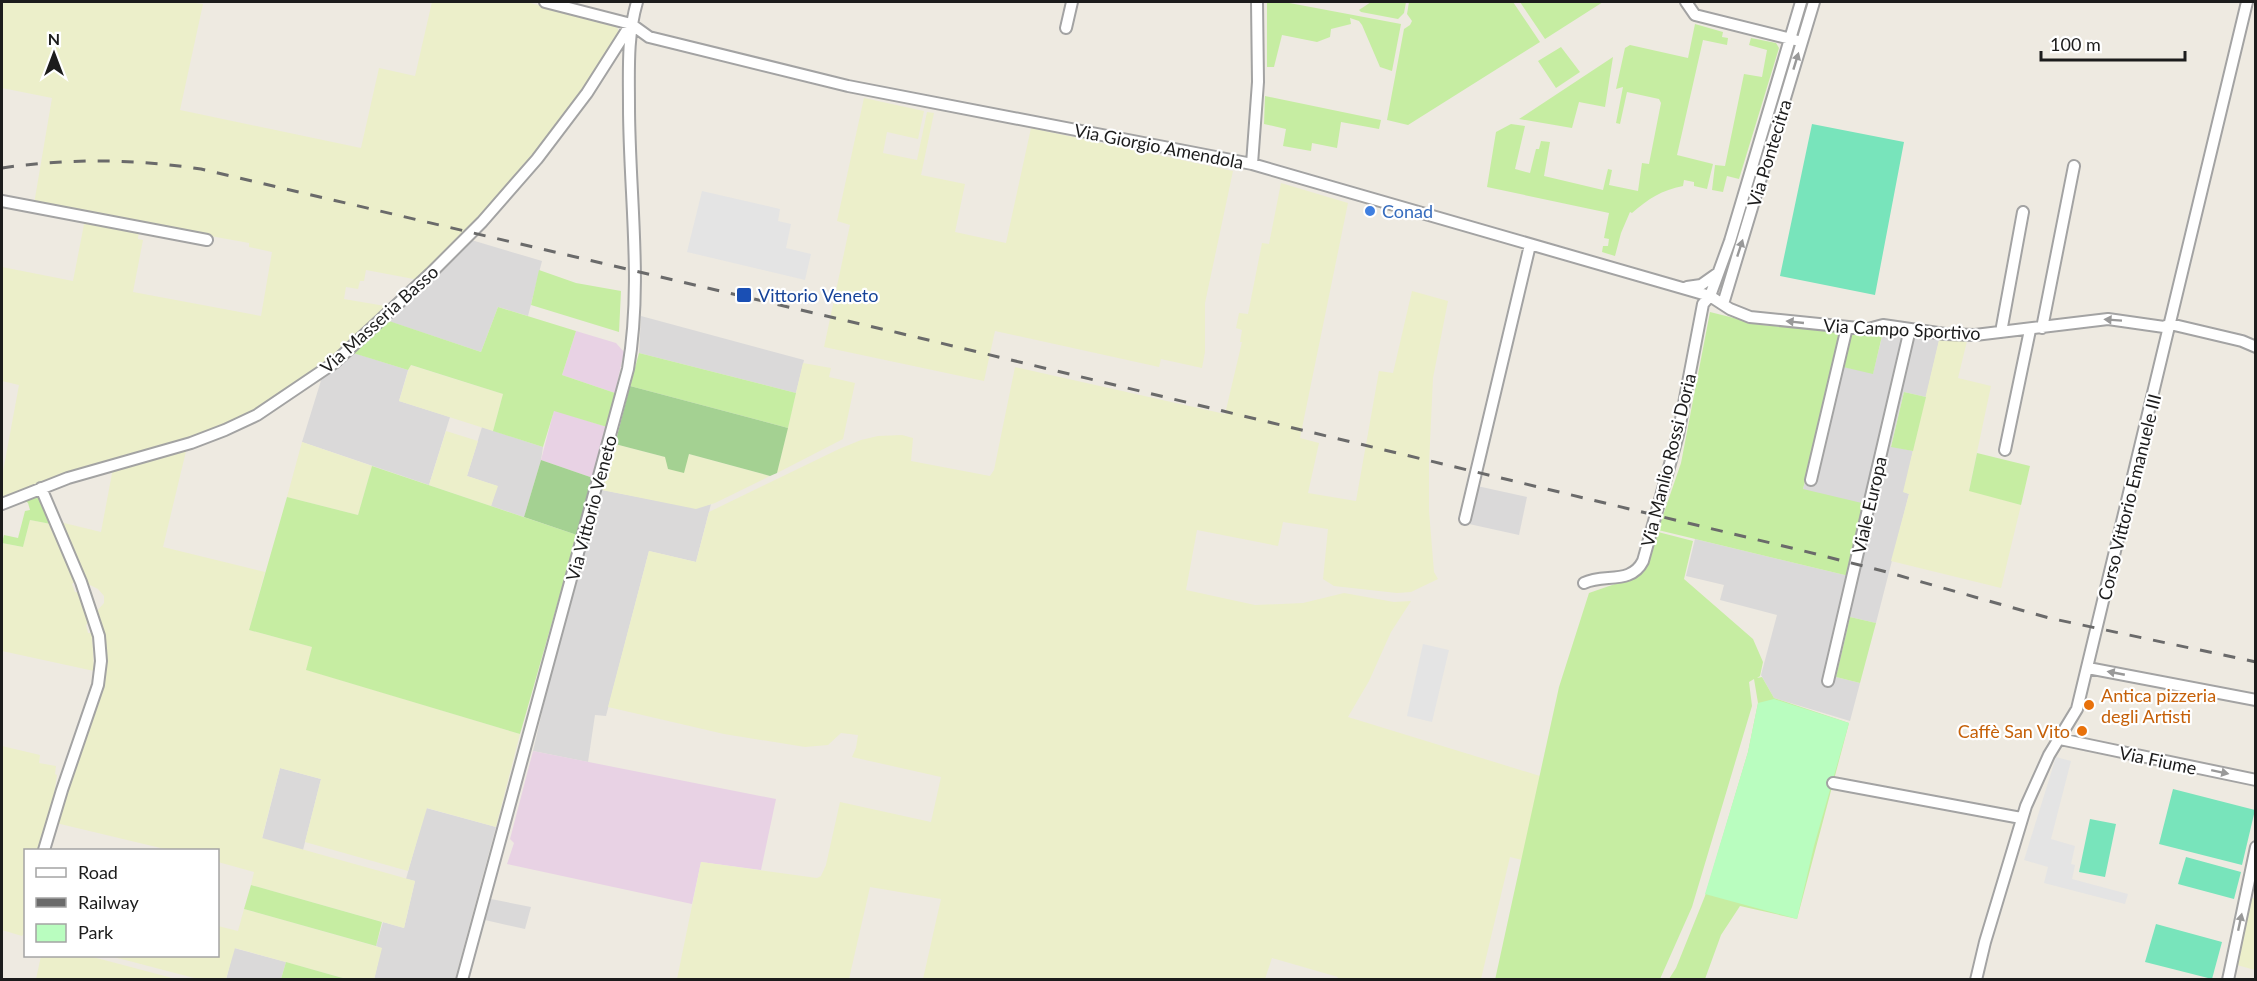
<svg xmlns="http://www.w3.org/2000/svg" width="2257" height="981" font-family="Lato,sans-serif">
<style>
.residential{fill:#dad9d9}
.industrial{fill:#e8d2e4}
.farmland{fill:#ecefca}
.grass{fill:#c6eda2}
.forest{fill:#a4d192}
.park{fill:#b9fdbf}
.pitch{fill:#78e4bb}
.parking{fill:#e4e4e4}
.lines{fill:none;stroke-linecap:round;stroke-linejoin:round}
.minor-casing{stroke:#a3a3a3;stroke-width:14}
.minor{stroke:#fff;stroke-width:10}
.rail{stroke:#6a6a6a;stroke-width:3;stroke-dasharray:12 12;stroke-linecap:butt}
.oneway{fill:#999}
.shop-dot{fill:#3f7fe0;stroke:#fff;stroke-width:2}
.transit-dot{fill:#1a4fb4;stroke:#fff;stroke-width:2}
.food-dot{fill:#e8710a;stroke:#fff;stroke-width:2}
.labels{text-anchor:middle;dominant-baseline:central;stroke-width:4.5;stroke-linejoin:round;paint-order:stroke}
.street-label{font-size:18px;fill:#1c1c1c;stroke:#fff}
.shop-label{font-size:18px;fill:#366cbe;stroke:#fff;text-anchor:start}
.transit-label{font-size:18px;fill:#164399;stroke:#fff;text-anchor:start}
.food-label{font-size:18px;fill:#c56008;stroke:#fff;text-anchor:start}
</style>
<rect width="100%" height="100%" fill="#eeeae1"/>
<path class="residential" d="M468,239l74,22 -14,55 -30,-9 -17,45 -96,-32z
M641,316l163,44 -8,33 -157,-40z
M1886,321l56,7 -16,69 -22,-5 -13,54 22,5 -9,41 5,2 -33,129 -26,-6 -14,60 24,6 -10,38 -76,-23 -13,-23 16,-60 -57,-15 4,-15 -38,-9 9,-37 154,37 -46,-87 32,-124 38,8z
M351,352l57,18 -9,31 51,16 -21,68 -127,-43 21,-68z
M482,427l61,20 -2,13 -17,57 -33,-11 6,-20 -30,-10z
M1468,484l59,13 -8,38 -59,-13z
M602,490l94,18 15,-4 -15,58 -47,-11 -43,165 -11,-1 -7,47 -55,-11 13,-56z
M280,768l41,11 -18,71 -41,-11z
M426,808l70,19 -41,152 -81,1 7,-32 -5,-2 7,-24 21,6 11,-47 -9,-2z
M491,899l40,8 -6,22 -40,-9z
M234,948l52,14 -5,17 -55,1z"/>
<path class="industrial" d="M576,331l40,12 8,9 -9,41 -53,-18z
M554,410l53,17 -14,51 -52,-18z
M533,751l243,48 -15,71 -60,-8 -9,42 -185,-40 7,-21 -4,-4z"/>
<path class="farmland" d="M2,2h186l15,2 -23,106 181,38 18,-80 36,8 17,-74h95l90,25 2,5 -32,54 -23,31 -86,102 -59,61 -53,-10 -2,11h-4l-2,8 -12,-2 -2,12 47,8 -58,54 -58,38 -38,21 -40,17 -132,37 -63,25v-22l17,-92 -17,-4v-114l71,14 12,-62 54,10 -1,10 5,1 -10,52 128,24 11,-64 -23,-5v-4l-215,-39 18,-106 -50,-10z
M864,98l60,13 -6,28 -31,-7 -4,21 34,7 10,-48 7,1 -13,62 44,9 -10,48 51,11 25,-115 202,43 -28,132v49l-3,16 -41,-9 -2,8 -164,-36 -11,50 -160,-34 26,-122 -13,-4z
M1281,183l67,20 -48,235 19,5 -11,50 48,8 23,-130 14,2 19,-82 36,10 -15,77 -4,86v47l5,61 4,7 -27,13 -14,1 -63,-7 -11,-7 5,-50 -45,-7 -5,24 -81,-16 -11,60 69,15 48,-2 41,-10 50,9 17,-1 -20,31 -22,49 -21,36 192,59 -18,84 -12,-3 -29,122h-144l1,-2 -66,-19 -7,21h-342l18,-80 -71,-12 -21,92h-172l24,-117 116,16 4,-2 5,-11 14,-63 91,20 10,-45 -89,-20 4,-9 2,-13 -17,-2 -13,12 -23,2 -81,-13 -116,-27 41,-156 47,11 13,-50 130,-63 22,-9 17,-4 24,-1 11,3 -2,23 79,15 4,-6 21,-103 210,47 17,-72h-2l2,-12 -6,-2 3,-15 9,1 14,-71 7,1z
M1939,340l28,1 -9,37 33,8 -22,104 52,15 -20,83 -110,-27 18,-67 -6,-2z
M803,363l28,5 -2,9 26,6 -12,56 -66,34z
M410,365l93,29 -10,37 -94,-30z
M446,431l32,10 -11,35 31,10 -7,20 -62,-21z
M302,442l70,24 -14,49 -71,-18z
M615,444l50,13 24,-3 81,22 -55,27 -19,6 -94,-19z
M187,447l-24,100 102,25 -16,58 63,17 -5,23 213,64 -24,93 -69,-19 -19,63 -103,-29 16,-63 -41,-11 -18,70 153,43 -11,47 -153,-43 3,-13 -36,-10v-12h-49l-113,-27 45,-140 -5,-71 8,-9v-7l-6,-7 -12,-6 -26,-61 41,10 12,-64z
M30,520l21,4 24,57 -3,3 3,8h4l10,30 -3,3 2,8h4l2,38 -92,-20v-108l21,4z
M2,746l38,9 -1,8 17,3 -1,8 2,1 -3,20 3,3 -16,52h-15l-1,82 -3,4 -20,-6z
M2250,897l5,2v71l-18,-5z
M244,909l138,39 -8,32 -27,-1 -112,-31 -9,31h-28l-88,-23h108v-30l20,5z
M41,956h48l87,23h-140z"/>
<path class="grass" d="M1267,2h17l117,22 -9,47 -12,-4 -18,-42 -3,-4 -9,-3 1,6 -20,5 -1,8 -13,5 -35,-7 -8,32h-7z
M1371,2h35l-2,11 -6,6 -37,-7 -2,-2z
M1409,2h104l27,40 -132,83 -21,-5 17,-91 6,-4 2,-4 -5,-7z
M1520,2h83l-58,37z
M1695,24l28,8 -1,5 6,1 -1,7 -24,-5 -26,115 36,9 -6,25 -13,-3v-4l-10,-2 -1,6c-21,4 -35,13 -51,27l-2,-1 -9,21 -6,23 -13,-4 1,-6h5l1,-7 -5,-1 5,-25 -122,-26 9,-55 15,-8 14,2 -10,43 15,4 6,-24h3l2,-8 9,1 -6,34 59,14 5,-21 4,1 -3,15 29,6 4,-28 7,1 12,-61 -2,-4 -32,-7 -7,32 -4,-1 7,-36 -7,2 9,-41 5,-3 58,13z
M1751,38l25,5 3,5 -40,131 -12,-3 -4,16 -11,-2 3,-25 10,1 19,-92 18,3 5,-27 -18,-5z
M1561,47l19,25 -24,16 -18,-27z
M1613,57l-8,50 -26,-5 -7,26 -53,-9z
M1265,96l116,24 -2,9 -38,-7 -4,26 -25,-5 -1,8 -28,-5 3,-17 -22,-5z
M539,270l37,13 45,8 -2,41 -88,-27z
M498,307l78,24 -14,44 53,18 -8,34 -53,-16 -11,36 -50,-16 10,-37 -92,-29 -3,5 -55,-17 36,-32 92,31z
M1710,312l52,13 78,7 -5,33 -32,124 63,15 -17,72 -191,-46 23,-67z
M1851,333l31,3 -9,38 -30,-7z
M639,353l157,40 -8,35 -158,-42z
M1904,392l22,5 -13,54 -22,-4z
M1977,453l53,13 -9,39 -52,-14z
M372,466l205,69 -57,199 -214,-64 6,-23 -63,-17 38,-133 71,18z
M36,495l2,1 13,28 -21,-4 -7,27 -21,-4 2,-8 14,3 7,-27 5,-1 -2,-7 -3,-3z
M1658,532l35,9 -9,38 69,60 10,23 -3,14 -3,2 5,-1 12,21 75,25 -52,196 -57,-13 -19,29 -16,44h-36l7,-11 29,-72 43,-144 10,-49 -4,-24 -5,3 3,24 -60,201 -32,72 -165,1 64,-293 30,-94 49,-17 14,-28z
M1850,617l26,6 -16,60 -24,-6z
M251,885l131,37 -6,24 -132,-37z
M286,962l53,15 8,2h-66z"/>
<path class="forest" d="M630,386l158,42 -11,45 -7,3 -81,-22 -5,19 -16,-4 -3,-12 -50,-13z
M541,460l52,18 -16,57 -53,-18z"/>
<path class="park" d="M1774,699l75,24 -35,123 -17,73 -92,-25 43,-142 10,-49z"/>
<path class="pitch" d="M1812,124l92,18 -29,153 -95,-19z
M2173,789l82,21 -13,55 -83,-21z
M2090,819l26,5 -11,53 -26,-5z
M2186,857l55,15 -7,27 -56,-15z
M2156,924l66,18 -10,37 -67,-17z"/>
<path class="parking" d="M702,191l78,18 -2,12 13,3 -5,24 25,6 -6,26 -118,-28z
M1423,644l26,6 -17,72 -25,-6z
M2056,757l15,4 -20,78 24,7 -4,18 4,1 -3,14 56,15 -3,10 -81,-21 4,-16 -24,-7z"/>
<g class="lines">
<g class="minor-casing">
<path id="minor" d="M545,2l86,22 18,13 199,49 404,78 458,132 20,13 20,8 118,12 15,-4 62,9 30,1 133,-16 56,8 6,-3 72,17 14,6
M1686,2l9,13 100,25
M1066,28l6,-26
M1252,164l6,-82 -1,-80
M2,201l205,39
M1687,287l14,-2 17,-12
M1723,304l91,-302
M2042,328l32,-162
M2001,332l22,-120
M2005,450l25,-120
M1811,480l36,-153
M41,488l40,94 18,54 2,25 -3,24 -36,105 -18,60
M2,504l66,-26 123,-35 34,-13 32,-15 77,-52 96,-89 52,-52 55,-63 50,-66 42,-66
M1465,519l65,-274
M1584,583c20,-10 47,2 59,-22l35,-126 25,-131 7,-8 20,-55 71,-239
M2088,668l168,32
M1828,681l82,-352
M2060,739l196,41
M1833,783l188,35
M462,980l166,-611c15,-86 1,-176 1,-263 0,-35 -2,-70 8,-104
M1976,980l9,-38 41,-136 23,-51 28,-46 170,-707
M2228,980l28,-133"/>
</g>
<use href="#minor" class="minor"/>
<path class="rail" d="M2,168c67,-10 132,-9 199,1l698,164 905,218 79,20 166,47 207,44"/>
</g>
<defs><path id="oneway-solid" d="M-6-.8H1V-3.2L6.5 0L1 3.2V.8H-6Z" transform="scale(1.5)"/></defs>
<g class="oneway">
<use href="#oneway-solid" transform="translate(1796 61) rotate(-73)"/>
<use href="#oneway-solid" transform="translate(1740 248) rotate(-72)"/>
<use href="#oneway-solid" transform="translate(2113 320) rotate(-176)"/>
<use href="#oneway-solid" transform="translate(1795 322) rotate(-174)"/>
<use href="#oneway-solid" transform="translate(2116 673) rotate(-169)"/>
<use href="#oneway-solid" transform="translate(2220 772) rotate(12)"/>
<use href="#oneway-solid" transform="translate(2240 922) rotate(-78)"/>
</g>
<circle class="shop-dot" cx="1370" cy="211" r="6"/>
<rect class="transit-dot" x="736" y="287" width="16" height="16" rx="3"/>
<g class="food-dot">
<circle cx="2089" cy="705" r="6"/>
<circle cx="2082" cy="731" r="6"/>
</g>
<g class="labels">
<g class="street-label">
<text transform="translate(1159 146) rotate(11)">Via Giorgio Amendola</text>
<text transform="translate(1769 153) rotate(-73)">Via Pontecitra</text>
<text transform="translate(379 319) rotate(-42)">Via Masseria Basso</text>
<text transform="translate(1902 329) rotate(3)">Via Campo Sportivo</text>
<text transform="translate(1668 460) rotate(-76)">Via Manlio Rossi Doria</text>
<text transform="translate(2129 497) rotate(-76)">Corso Vittorio Emanuele III</text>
<text transform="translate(1869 505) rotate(-77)">Viale Europa</text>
<text transform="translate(591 508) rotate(-75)">Via Vittorio Veneto</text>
<text transform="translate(2158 760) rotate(12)">Via Fiume</text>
</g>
<g class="shop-label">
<text x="1382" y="211">Conad</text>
</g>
<g class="transit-label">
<text x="758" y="295">Vittorio Veneto</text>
</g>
<g class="food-label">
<text x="2101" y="695">Antica pizzeria<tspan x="2101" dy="21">degli Artisti</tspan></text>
<text x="2070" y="731" text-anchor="end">Caffè San Vito</text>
</g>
</g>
<rect width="2257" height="981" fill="none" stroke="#1c1c1c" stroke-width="6"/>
<rect x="24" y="849" width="195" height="108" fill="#ffffff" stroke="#a4a4a4" stroke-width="1.5"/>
<rect x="36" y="868" width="30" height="9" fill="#ffffff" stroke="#a4a4a4" stroke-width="1.5"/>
<text x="78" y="879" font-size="18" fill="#1c1c1c">Road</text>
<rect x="36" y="898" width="30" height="9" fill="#6a6a6a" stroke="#a4a4a4" stroke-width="1.5"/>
<text x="78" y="909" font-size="18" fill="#1c1c1c">Railway</text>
<rect x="36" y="924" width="30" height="18" fill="#b9fdbf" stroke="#a4a4a4" stroke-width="1.5"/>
<text x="78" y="939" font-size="18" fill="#1c1c1c">Park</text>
<g transform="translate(54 54)" stroke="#ffffff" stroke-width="4.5" paint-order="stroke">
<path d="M0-4.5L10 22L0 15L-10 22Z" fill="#1c1c1c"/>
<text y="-9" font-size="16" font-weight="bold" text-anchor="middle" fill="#1c1c1c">N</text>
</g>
<path d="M2041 51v9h144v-9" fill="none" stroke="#1c1c1c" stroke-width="3"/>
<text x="2050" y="51" font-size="18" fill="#1c1c1c" stroke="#ffffff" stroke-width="4.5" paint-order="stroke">100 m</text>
</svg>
